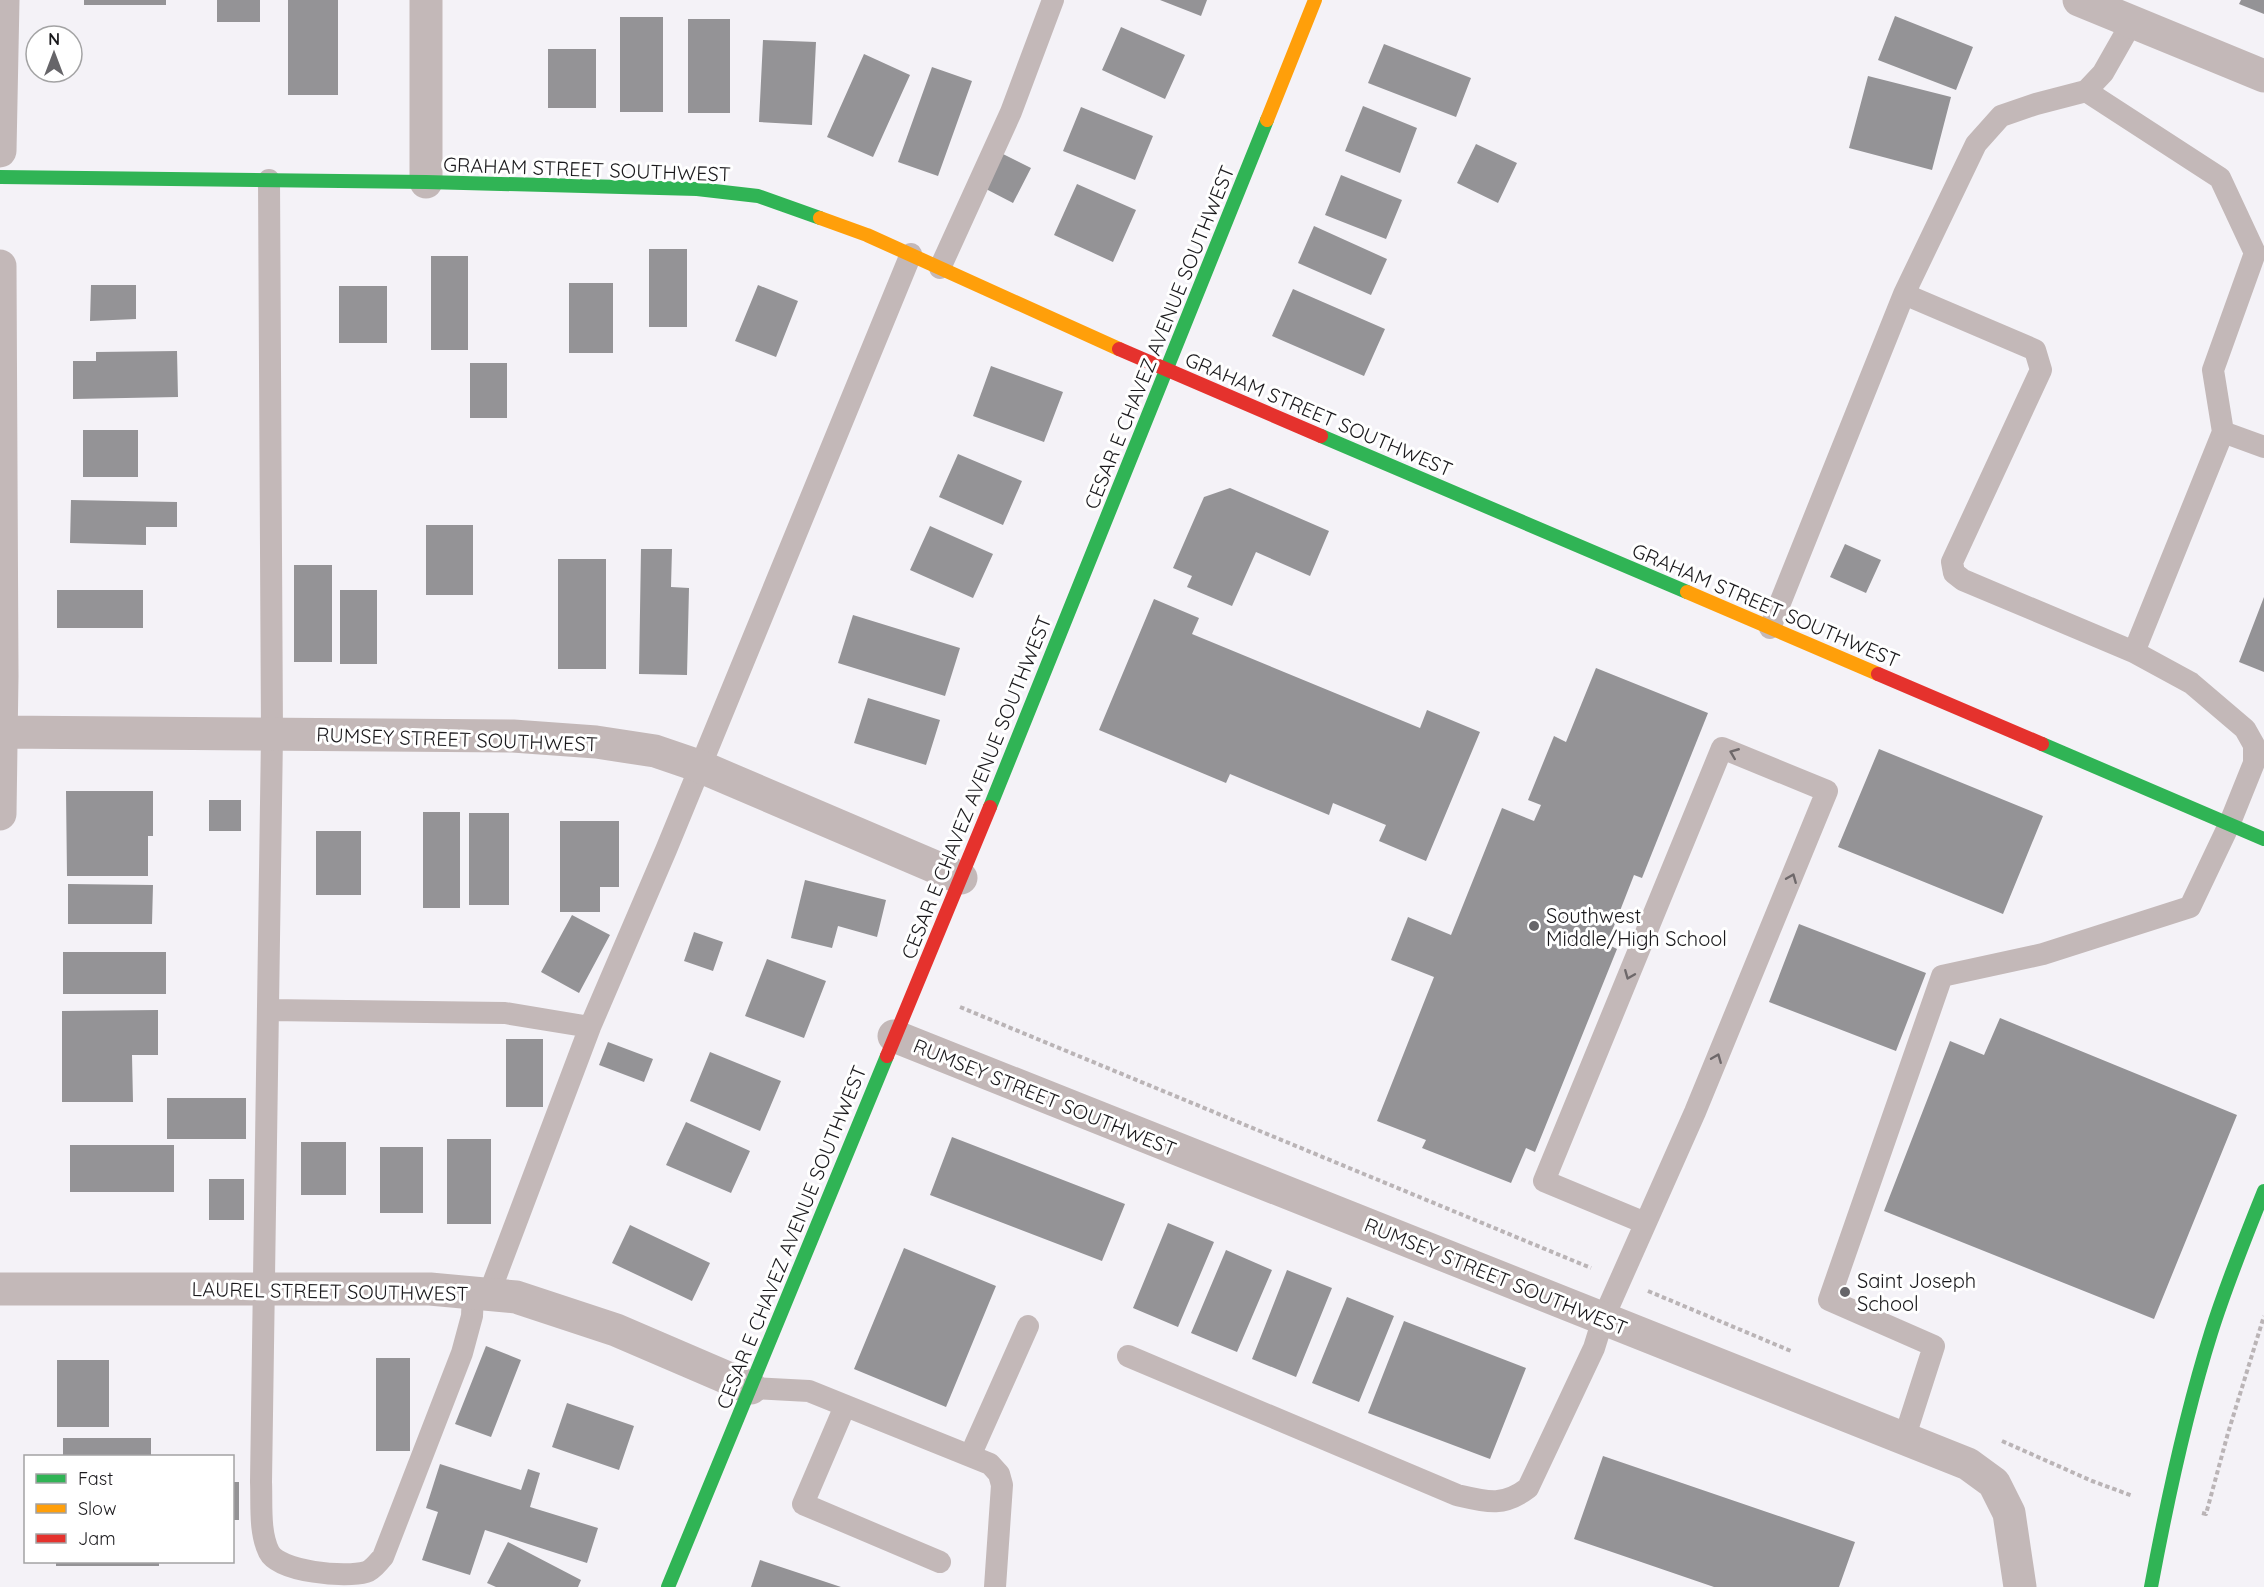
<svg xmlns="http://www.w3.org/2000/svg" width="2264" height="1587" font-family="Quicksand,sans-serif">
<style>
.building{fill:#949396}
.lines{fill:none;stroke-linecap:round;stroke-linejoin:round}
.path{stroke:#bab4b6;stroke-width:4;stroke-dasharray:4.5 3;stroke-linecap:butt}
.lane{stroke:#c3b8b8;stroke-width:22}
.street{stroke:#c3b8b8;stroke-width:33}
.fast{stroke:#30b455;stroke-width:14}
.slow{stroke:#ff9f0a;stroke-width:14}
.jam{stroke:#e5322d;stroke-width:14}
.oneway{stroke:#6e686a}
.poi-dot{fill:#666569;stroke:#fff;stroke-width:2}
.labels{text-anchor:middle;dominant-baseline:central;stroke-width:6;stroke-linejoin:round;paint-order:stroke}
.street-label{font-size:20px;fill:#1a191c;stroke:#fff}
.poi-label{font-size:20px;fill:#1a191c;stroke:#fff;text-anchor:start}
</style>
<rect width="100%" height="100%" fill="#f4f2f7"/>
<path class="building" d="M84,0h82v5h-82z
M217,0h43v22h-43z
M288,0h50v95h-50z
M1160,0h47l-6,16z
M2241,0h23v14l-25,-10z
M1895,16l78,31 -17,43 -78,-30z
M620,17h43v95h-43z
M688,19h42v94h-42z
M1121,27l64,28 -20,44 -63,-29z
M763,40l53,2 -4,83 -53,-3z
M1384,44l87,34 -15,39 -88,-34z
M548,49h48v59h-48z
M864,54l46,21 -37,82 -46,-20z
M932,67l40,14 -34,95 -40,-14z
M1868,76l83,21 -19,73 -83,-22z
M1363,106l54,22 -17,45 -55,-22z
M1081,107l72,29 -18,44 -72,-29z
M1476,144l41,19 -19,40 -41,-20z
M1003,154l28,14 -18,35 -27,-14z
M1341,175l61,25 -16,39 -61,-24z
M1077,184l59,26 -23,52 -59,-27z
M1314,226l73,33 -16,36 -73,-32z
M649,249h38v78h-38z
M431,256h37v94h-37z
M569,283h44v70h-44z
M91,285h45v34l-46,2z
M758,285l40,16 -22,56 -41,-16z
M339,286h48v57h-48z
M1293,289l92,40 -21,47 -92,-40z
M177,351l1,46 -105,2v-38h23v-9z
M470,363h37v55h-37z
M991,366l72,26 -19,50 -71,-26z
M83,430h55v47h-55z
M958,454l64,27 -19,44 -64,-28z
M1230,488l99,43 -19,45 -54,-24 -24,54 -45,-19 5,-11 -19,-8 31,-71z
M71,500l106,2v25h-31v18l-76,-2z
M426,525h47v70h-47z
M930,526l63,28 -20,44 -63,-28z
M1845,544l36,16 -15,33 -36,-16z
M641,549h31l-1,38 18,1 -2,87 -48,-1z
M558,559h48v110h-48z
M294,565h38v97h-38z
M57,590h86v38h-86z
M340,590h37v74h-37z
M2264,597v75l-25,-10z
M1154,599l45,19 -7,16 228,94 7,-18 53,22 -54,129 -47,-20 7,-16 -53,-22 -4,12 -99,-41 -4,9 -127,-53z
M853,615l107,33 -15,48 -107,-33z
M1596,668l112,45 -66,165 -8,-3 -27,69 10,5 -82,203 -9,-4 -15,35 -89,-35 4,-8 -49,-19 57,-144 -43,-17 17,-43 43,18 51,-127 32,13 7,-16 -13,-5 26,-64 12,6z
M868,698l72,22 -14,45 -72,-22z
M1879,749l164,67 -40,98 -165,-67z
M66,791h87v45h-5v40h-81z
M209,800h32v31h-32z
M423,812h37v96h-37z
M469,813h40v92h-40z
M560,821h59v66h-19v25h-40z
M316,831h45v64h-45z
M805,880l81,20 -9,37 -39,-11 -6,22 -41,-10z
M68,884l85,1 -1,39h-84z
M572,915l38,20 -31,58 -38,-21z
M1799,924l127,49 -30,78 -127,-49z
M694,932l29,10 -10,29 -29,-10z
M63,952h103v42h-103z
M767,959l59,22 -22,57 -59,-22z
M158,1010v45h-26l1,47h-71v-91z
M2000,1018l237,97 -83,204 -270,-108 66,-170 34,14z
M506,1039h37v68h-37z
M608,1042l45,17 -9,23 -45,-17z
M710,1052l71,29 -21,50 -70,-30z
M167,1098h79v41h-79z
M686,1122l64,29 -19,42 -65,-28z
M952,1137l173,67 -23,57 -172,-66z
M447,1139h44v85h-44z
M301,1142h45v53h-45z
M70,1145h104v47h-104z
M380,1147h43v66h-43z
M209,1179h35v41h-35z
M1168,1223l46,19 -36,85 -45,-19z
M630,1225l80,38 -18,38 -80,-38z
M904,1248l92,38 -50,121 -92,-38z
M1226,1250l46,20 -35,82 -46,-19z
M1287,1270l45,18 -36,89 -44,-18z
M1347,1297l47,19 -35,86 -47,-19z
M1404,1321l122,47 -36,91 -122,-46z
M486,1346l35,14 -30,77 -36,-13z
M376,1358h34v93h-34z
M57,1360h52v67h-52z
M567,1403l67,23 -15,44 -67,-23z
M63,1438h88v18h-88z
M1603,1456l252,86 -16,45h-125l-140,-48z
M440,1464l81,26 7,-21 12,4 -10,34 68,21 -11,35 -102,-33 -15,45 -48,-15 16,-48 -12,-4z
M232,1482h7v38h-7z
M508,1542l73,38 -3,7h-82l-9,-4z
M760,1560l81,27h-90z
M56,1562h103v4h-103z"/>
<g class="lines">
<path class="path" d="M960,1007l631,261
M1648,1291l143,60
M2002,1441l90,40 41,15
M2202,1513l4,1 22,-81 36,-117"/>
<path class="lane" d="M2086,91l134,87 35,75 -42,117 10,62 -89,220
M269,180l3,555 -11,747c1,22 -2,50 8,70 10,20 77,26 97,20 7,-2 12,-10 17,-15l79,-204 10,-37 1,-23
M940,268l71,-156 42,-112
M2223,432l41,15
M1770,628l134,-334
M268,1010l237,3 85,14
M489,1294l101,-267 76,-177 245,-596
M1128,1356l329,139c30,7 46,12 71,-7l66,-140 9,-29 92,-207 132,-321 -105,-43 -178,433 101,42
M751,1388l58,3 181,73 9,10 3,11 -7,102
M845,1406l-42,98 137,58
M1904,1439l30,-93 -105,-46 113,-324 101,-22 147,-47 39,-82 25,-62v-18l-9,-16 -54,-46 -57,-31 -171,-72 -9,-7 -2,-11 89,-192 -6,-20 -131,-56 72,-150 25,-28 35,-12 50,-13 17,-18 29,-51
M970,1456l58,-130"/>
<path class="street" d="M2079,0l185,76
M0,151l3,-151
M426,182v-182
M0,266l2,410 -2,138
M0,732l513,4 83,6 59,9 44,15 262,112
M894,1036l1074,428 26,19 15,30 11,74
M0,1289h430l86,8 100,33 135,58"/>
<path class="fast" d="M0,177l426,5 271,7 61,7 62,22
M1321,436l366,156
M2042,744l222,95
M990,807l277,-687
M668,1587l219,-531
M2151,1587c16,-86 34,-171 60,-254 15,-48 34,-95 53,-142"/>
<path class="slow" d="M1267,120l48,-120
M820,218l47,17 252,114
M1687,592l191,82"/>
<path class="jam" d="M1119,349l202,87
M1878,674l164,70
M887,1056l103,-249"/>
</g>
<defs><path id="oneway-chevron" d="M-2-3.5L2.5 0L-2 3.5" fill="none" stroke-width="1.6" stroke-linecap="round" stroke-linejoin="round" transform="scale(1.5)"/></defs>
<g class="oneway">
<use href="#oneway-chevron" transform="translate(1734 753) rotate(-158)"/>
<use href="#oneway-chevron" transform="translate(1792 878) rotate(-68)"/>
<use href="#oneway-chevron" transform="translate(1629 975) rotate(112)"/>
<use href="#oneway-chevron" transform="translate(1717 1058) rotate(-68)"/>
</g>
<g class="poi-dot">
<circle cx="1534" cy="926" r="6"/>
<circle cx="1845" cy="1292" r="6"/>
</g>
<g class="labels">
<g class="street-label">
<text transform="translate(587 169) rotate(2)">GRAHAM STREET SOUTHWEST</text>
<text transform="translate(1159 337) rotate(-68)">CESAR E CHAVEZ AVENUE SOUTHWEST</text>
<text transform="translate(1319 414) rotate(23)">GRAHAM STREET SOUTHWEST</text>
<text transform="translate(1766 605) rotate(23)">GRAHAM STREET SOUTHWEST</text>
<text transform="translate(457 739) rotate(2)">RUMSEY STREET SOUTHWEST</text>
<text transform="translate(976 787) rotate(-68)">CESAR E CHAVEZ AVENUE SOUTHWEST</text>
<text transform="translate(1045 1097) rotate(22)">RUMSEY STREET SOUTHWEST</text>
<text transform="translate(791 1237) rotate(-68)">CESAR E CHAVEZ AVENUE SOUTHWEST</text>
<text transform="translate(1496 1276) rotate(22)">RUMSEY STREET SOUTHWEST</text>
<text transform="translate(330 1291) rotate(1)">LAUREL STREET SOUTHWEST</text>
</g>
<g class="poi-label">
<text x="1546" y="915">Southwest<tspan x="1546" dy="23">Middle/High School</tspan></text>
<text x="1857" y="1280">Saint Joseph<tspan x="1857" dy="23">School</tspan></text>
</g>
</g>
<rect x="24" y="1455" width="210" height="108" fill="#ffffff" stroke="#a3a3a4" stroke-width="1.5"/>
<rect x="36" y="1474" width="30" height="9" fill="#30b455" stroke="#a3a3a4" stroke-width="1.5"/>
<text x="78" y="1485" font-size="18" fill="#1a191c">Fast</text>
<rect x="36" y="1504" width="30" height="9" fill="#ff9f0a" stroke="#a3a3a4" stroke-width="1.5"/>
<text x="78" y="1515" font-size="18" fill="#1a191c">Slow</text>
<rect x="36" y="1534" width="30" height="9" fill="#e5322d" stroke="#a3a3a4" stroke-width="1.5"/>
<text x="78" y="1545" font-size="18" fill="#1a191c">Jam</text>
<g transform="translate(54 54)"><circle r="28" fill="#ffffff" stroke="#a3a3a4" stroke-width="1.5"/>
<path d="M0-4.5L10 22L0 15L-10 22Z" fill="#666569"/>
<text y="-9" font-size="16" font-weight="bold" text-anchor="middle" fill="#1a191c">N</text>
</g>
</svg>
